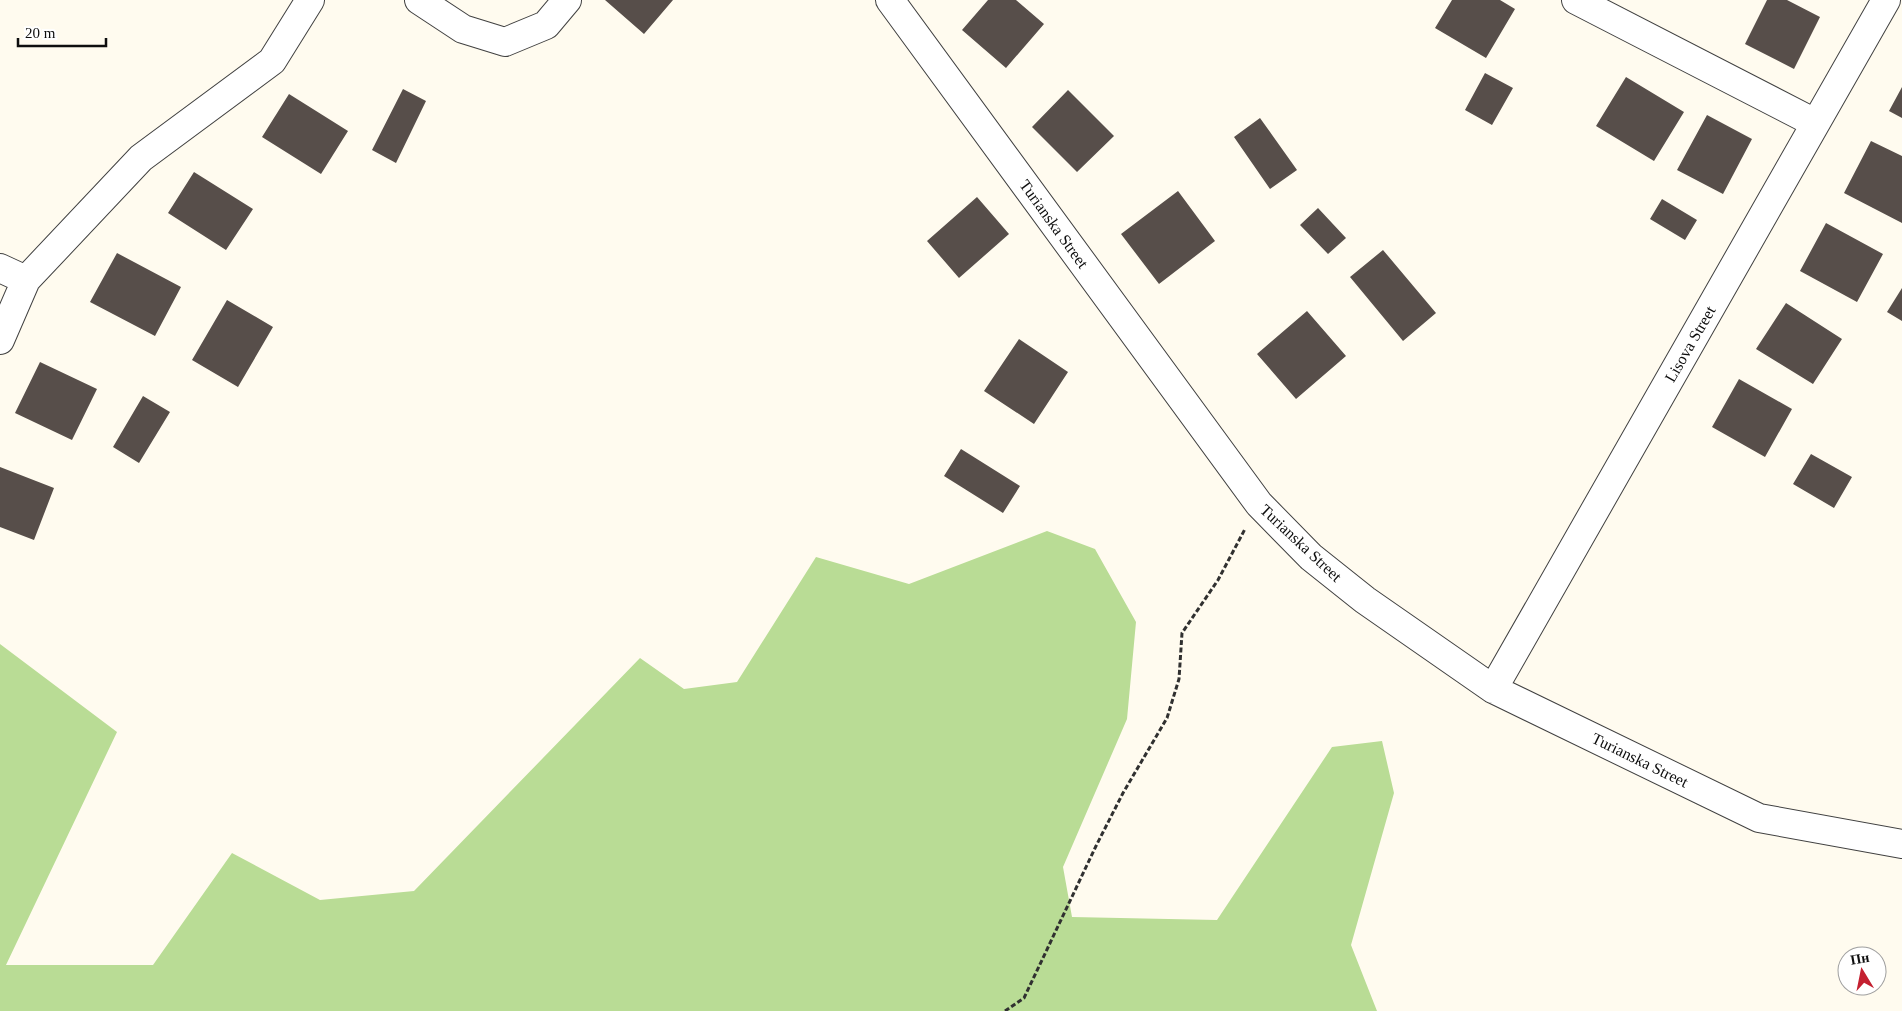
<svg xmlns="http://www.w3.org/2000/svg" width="1902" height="1011" font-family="Georgia,serif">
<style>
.forest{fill:#b9dc95}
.building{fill:#574e4a}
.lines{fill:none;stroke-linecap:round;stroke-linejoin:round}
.minor-casing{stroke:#414141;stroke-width:30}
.path{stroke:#303030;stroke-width:3;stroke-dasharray:5 2.5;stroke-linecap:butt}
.minor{stroke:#fff;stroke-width:28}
.labels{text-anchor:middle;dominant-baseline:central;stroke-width:5;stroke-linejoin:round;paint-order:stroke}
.street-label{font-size:16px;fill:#0e0e0e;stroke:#fff}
</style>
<rect width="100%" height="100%" fill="#fffbef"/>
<path class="forest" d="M1047,531l48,18 41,73 -9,97 -64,148 9,50 145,3 115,-173 50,-6 12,52 -43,152 26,66h-1377v-367l117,88 -111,233h147l79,-112 88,47 94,-9 226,-233 44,31 53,-7 79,-125 93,27z"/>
<path class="building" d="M605,0h68l-29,34z
M988,0h28l28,24 -38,44 -44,-38z
M1452,0h48l15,9 -29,49 -51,-30z
M1767,0h20l33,17 -26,52 -49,-25z
M1485,73l28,15 -21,37 -27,-15z
M1626,77l58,35 -30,49 -58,-35z
M1902,87v31l-13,-7z
M403,89l23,12 -30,62 -24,-13z
M1068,90l46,46 -37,36 -45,-45z
M289,94l59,37 -27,43 -59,-37z
M1707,115l45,24 -29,55 -46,-24z
M1260,118l37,52 -27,19 -36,-52z
M1871,141l31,15v67l-58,-30z
M194,172l59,37 -27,41 -58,-37z
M1178,191l37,50 -56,43 -38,-50z
M977,197l32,37 -50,44 -32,-37z
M1662,199l35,21 -12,20 -35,-21z
M1318,208l28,30 -18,16 -28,-29z
M1826,223l57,31 -26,48 -57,-31z
M1383,250l53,63 -33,28 -53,-64z
M117,253l64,34 -26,49 -65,-34z
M1902,288v33l-15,-9z
M227,300l46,27 -35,60 -46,-27z
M1786,303l56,36 -29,45 -57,-35z
M1307,311l39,45 -50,43 -39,-45z
M1019,339l49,33 -34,52 -50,-33z
M40,362l57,27 -25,51 -57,-27z
M1739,379l53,30 -27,48 -53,-30z
M143,396l27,16 -31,51 -26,-16z
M961,449l59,37 -17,27 -59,-37z
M1811,454l41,23 -18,31 -41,-24z
M0,467l54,21 -20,52 -34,-13z"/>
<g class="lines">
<g class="minor-casing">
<path id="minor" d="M419,0l44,29 42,13 41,-17 21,-25
M890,0l369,504 52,53 54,43 128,89 266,129 143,26
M1576,0l239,123
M0,268l26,12 115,-122 131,-97 38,-61
M0,340l26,-60
M1493,689l393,-689"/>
</g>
<path class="path" d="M1005,1011l19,-13 72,-152 27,-53 44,-75 12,-39 3,-46 36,-53 27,-51"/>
<use href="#minor" class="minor"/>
</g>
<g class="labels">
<g class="street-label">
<text transform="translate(1054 224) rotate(54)">Turianska Street</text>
<text transform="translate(1690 344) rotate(-60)">Lisova Street</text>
<text transform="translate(1301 543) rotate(43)">Turianska Street</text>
<text transform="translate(1640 760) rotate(26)">Turianska Street</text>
</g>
</g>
<g transform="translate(1862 971) rotate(350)"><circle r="24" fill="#ffffff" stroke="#9f9f9f"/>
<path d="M0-4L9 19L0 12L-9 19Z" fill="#c42030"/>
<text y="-8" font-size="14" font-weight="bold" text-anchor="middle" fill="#0e0e0e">Пн</text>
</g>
<path d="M18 38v8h88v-8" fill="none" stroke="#0e0e0e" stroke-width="2.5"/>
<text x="25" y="38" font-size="15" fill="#0e0e0e" stroke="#ffffff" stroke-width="4" paint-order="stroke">20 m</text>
</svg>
